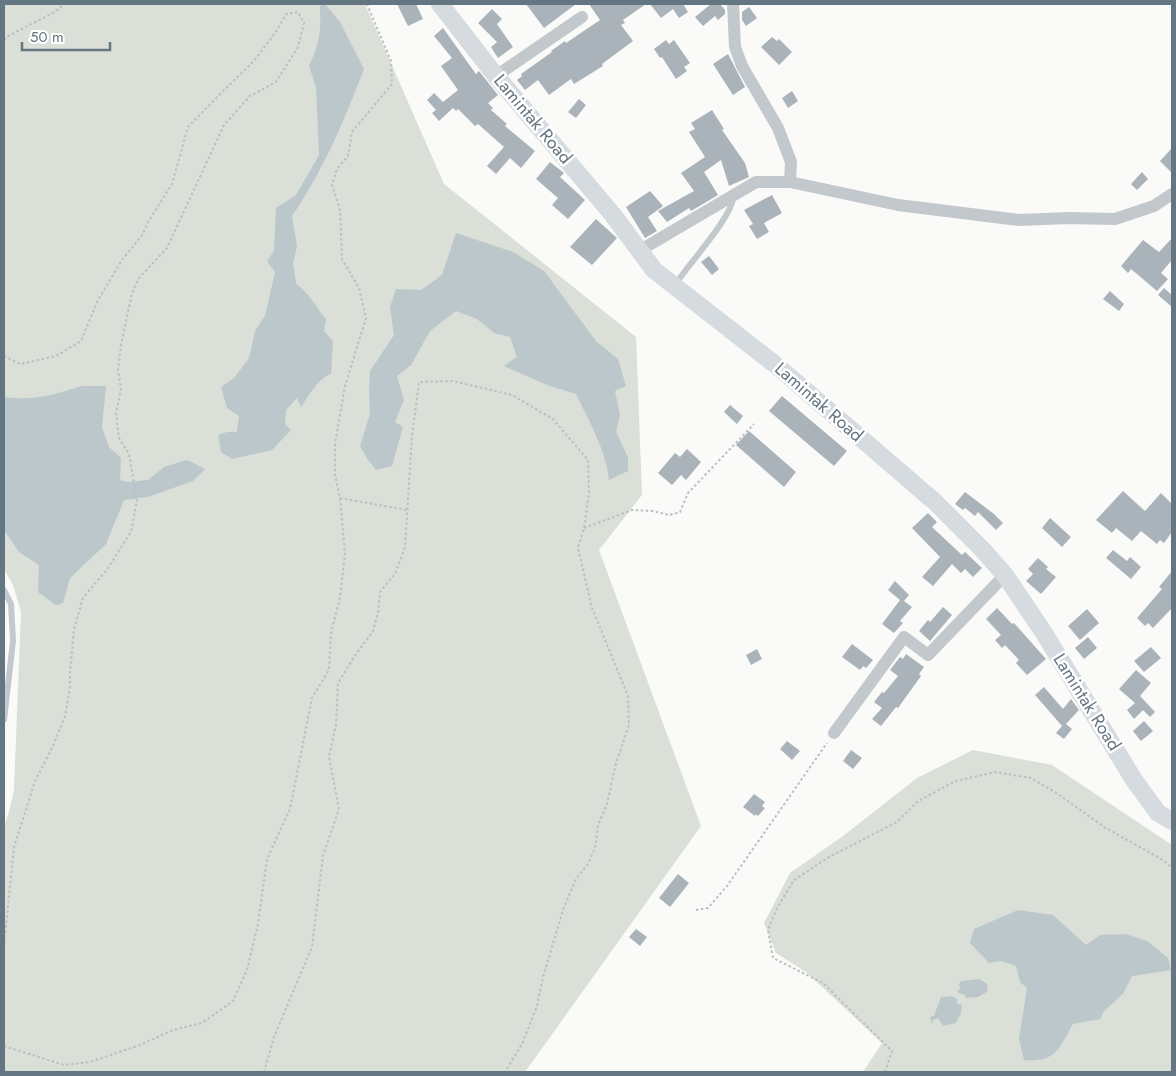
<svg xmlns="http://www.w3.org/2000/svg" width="1176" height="1076" font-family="Jost,sans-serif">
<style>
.green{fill:#dadfd7}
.water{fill:#bbc7cb}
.building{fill:#aab3b9}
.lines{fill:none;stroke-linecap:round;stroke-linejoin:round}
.path{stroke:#bbbfc2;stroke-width:2;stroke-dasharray:2.5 2.5;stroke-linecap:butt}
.lane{stroke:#c3c8cc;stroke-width:6}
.street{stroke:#c3c8cc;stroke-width:12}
.secondary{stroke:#d6dbdf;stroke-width:18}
.labels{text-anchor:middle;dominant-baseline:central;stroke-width:5;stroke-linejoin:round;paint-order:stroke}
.street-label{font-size:18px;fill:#657683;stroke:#fff}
</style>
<rect width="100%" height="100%" fill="#fafaf8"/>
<path class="green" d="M4,4h361l79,180 192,153 6,158 -43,55 102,276 -176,246h-521v-245l5,-15 5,-22 7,-178 -8,-27 -9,-16z
M973,750l79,15 120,80v227h-309l19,-29 -76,-71 -30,-19 -12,-30 26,-50 53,-37 74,-58z"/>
<path class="water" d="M325,4l15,18 24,47c-20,52 -40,100 -72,147l5,30 -4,17 3,21c13,9 20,23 30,35l-2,12 9,10 -2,33c-14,5 -22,22 -30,33l-4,-9 -11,12 -1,14 6,6 -19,20 -40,9 -11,-7 -3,-17 9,-3h10l2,-16 -12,-8 -6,-21 13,-9 15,-20 6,-27 10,-15 10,-44 -8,-11 7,-10 2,-43 20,-13 23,-40 -3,-68 -7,-21c11,-24 12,-34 11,-60z
M456,233l57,19 31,19 52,70 22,18 8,27 -11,5 5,24 -4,17 12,25v14l-19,9c-3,-30 -20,-59 -33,-86l-29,-9 -43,-19 13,-9 -7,-20 -16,-4 -17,-14 -21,-8 -26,20 -19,34 -14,11 7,24 -9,22 8,5 -11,39 -16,4 -8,-10 -8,-14 10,-32 -1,-23 1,-20 24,-36 -4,-28 6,-18 25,1 21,-15z
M82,386h24l-4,41 7,20 12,11 -1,22 7,2 21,-2 16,-13 23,-7 18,9 -12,12 -45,16 -24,3 -18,44 -36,34 -7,25 -7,2 -18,-13 1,-27 -20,-13 -15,-22v-133c32,4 48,-2 78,-11z
M1018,910l35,5 33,30 14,-10 26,-1 21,7 21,17 3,12 -39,6 -9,18 -19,17 -4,8 -27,5c-14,24 -17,39 -49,36l-5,-21 8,-51 -7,-6 -4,-16 -15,-5 -12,2 -19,-20 4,-14z
M979,979l8,5 1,7 -10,6 -13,1v-3l-6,-2 -2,-2 3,-2 -1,-5 2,-3z
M952,996l6,4 -2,3 6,2 -1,8 -5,10 -13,3 -5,-8 -5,2 -1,5 -2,-8 4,-1 7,-19z"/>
<path class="building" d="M397,4h19l7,15 -15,7z
M526,4h50l-32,24z
M589,4h57l-23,16 2,3 -4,2 12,16 -31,23 1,2 -29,18 -3,-5 -22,16 -11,-15 -13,10 -8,-10 5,-4 -1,-2 31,-22 -1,-1 14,-10 1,2 34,-23z
M650,4h33l5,8 -9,6 -6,-9 -12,9z
M711,4h9l5,6v4l-7,6 -3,-4 -12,10 -8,-9z
M749,7l8,11 -11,8 -4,-6v-8z
M492,9l10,10 -5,5 16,23 -15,11 -7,-11 6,-5 -19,-19z
M443,28l33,46 3,-3 19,24 -10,8 5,5 -2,2 16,14 -2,2 30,25 -14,17 -11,-10 -14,16 -9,-8 17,-19 -26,-23 -3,2 -17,-17 -2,2 -3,-3 -14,13 -7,-8 4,-3 -9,-10 7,-7 9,9 15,-12 -17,-24 11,-8 -18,-22z
M772,37l5,4 2,-2 13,13 -13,13 -18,-18z
M666,40l3,4 5,-4 16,23 -6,4 3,4 -11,8 -14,-22 -2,1 -6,-9z
M728,54l17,33 -12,8 -20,-31z
M792,91l6,10 -10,7 -6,-10z
M579,99l7,6 -10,13 -8,-6z
M712,110l12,19 -2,1 23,33 4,14 -20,9 -8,-26 -17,12 14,23 -27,16 -2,-3 -22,14 -9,-11 36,-20 -13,-18 24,-16 -16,-25 6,-3 -4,-6z
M1172,148v25l-12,-12z
M550,162l14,11 -4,4 25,23 -17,19 -16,-14 6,-7 -22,-19z
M1142,172l6,7 -11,11 -6,-6z
M650,191l13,15 -15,11 9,14 -12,7 -19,-31z
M772,195l10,18 -18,10 5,9 -12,7 -8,-13 4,-2 -9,-14z
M596,219l21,19 -25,27 -22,-18z
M1172,238v22l-11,13 7,6 -11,12 -26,-22 -3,4 -7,-7 22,-26 16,12z
M709,256l10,13 -7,6 -11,-13z
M1164,288l8,7v12l-14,-12z
M1110,291l14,13 -5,7 -16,-12z
M782,396l65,55 -13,15 -65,-55z
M730,405l13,11 -6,8 -13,-12z
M749,431l47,41 -12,15 -48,-42z
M687,449l14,13 -15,18 -5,-5 -9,10 -14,-12 17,-20 5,4z
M1123,491l22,20 16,-18 11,11v28l-8,11 -4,-3 -3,4 -16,-13 -9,10 -16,-13 -4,5 -16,-13z
M965,492l29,22 9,9 -7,7 -18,-18 -3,4 -10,-8 -2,2 -8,-6z
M928,513l9,9 -5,5 30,28 3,-3 17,16 -9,9 -8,-8 -4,4 -9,-9 -19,22 -11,-9 18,-20 -28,-29z
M1050,518l21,19 -9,10 -20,-19z
M1113,550l14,11 3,-4 11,10 -10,12 -25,-21z
M1038,558l10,9 -2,2 10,8 -15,17 -15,-13 7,-7 -5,-5z
M1172,571v37l-19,20 -5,-5 -3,3 -8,-8 25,-29 -3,-2z
M895,581l14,14 -5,6 8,6 -12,14 3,2 -9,10 -12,-9 18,-24 -12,-10z
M943,607l9,8 -22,26 -11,-10 9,-11 2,2z
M997,608l15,16 2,-1 32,36 -19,16 -11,-12 3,-3 -14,-15 -3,3 -7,-8 6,-5 -15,-16z
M1087,609l12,14 -19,17 -12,-14z
M1088,637l9,11 -13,11 -9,-11z
M852,644l21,16 -7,8 -3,-2 -3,4 -18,-13z
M1151,647l10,11 -17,14 -10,-11z
M757,649l5,10 -11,6 -5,-10z
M906,654l18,13 -5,7 2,2 -23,32 -2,-1 -15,19 -9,-7 10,-11 -8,-6 8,-10 2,1 14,-17 -8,-6 10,-13 3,2z
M1136,670l15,13 -11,13 15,16 -5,5 -7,-7 -9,9 -7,-9 8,-7 -16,-14z
M1044,687l19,22 8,-10 8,11 -13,14 6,5 -8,10 -8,-6 6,-7 -27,-31z
M1144,721l9,10 -12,10 -8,-10z
M787,741l13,10 -8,9 -12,-11z
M851,750l11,8 -9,11 -10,-8z
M754,794l11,8 -3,4 3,2 -7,8 -2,-2 -1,2 -12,-9z
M678,874l11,9 -19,24 -11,-9z
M636,929l11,8 -7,9 -11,-9z"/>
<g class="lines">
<path class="path" d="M4,40l4,-4 43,-22 14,-10
M4,356l16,8 36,-8 25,-15 17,-41 24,-40 21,-26 5,-12 24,-38 16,-57 35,-36 31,-30 22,-29 10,-18 12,-2 6,11 -6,24 -22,35 -26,14 -26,29 -57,123 -28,30 -7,15 -11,52 -3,25 3,19 -5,24 3,25 10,16 8,46 -6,32 -23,36 -25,30 -9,31 -4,44v14l-5,29 -12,30 -18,35 -21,66 -10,98
M340,498l67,12
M584,528l48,-18 21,1 16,4 11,-3 8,-19 66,-69
M696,910l12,-2 19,-22 100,-143
M4,1046l60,19 26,-3 50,-17 33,-15 29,-7 31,-22 14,-31 11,-46 9,-65 23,-50 22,-111 17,-28 2,-37 9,-35 5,-44 -5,-56 -5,-23v-31l10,-58 21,-68 -7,-30 -17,-29 -2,-49 -8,-25 5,-16 11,-13 4,-24 40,-48 -1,-23 -24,-57
M264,1072l10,-35 38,-90 11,-91 16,-47 -10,-52 7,-32 2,-42 16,-26 19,-26 5,-18 2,-21 15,-18 10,-27 7,-111 7,-54 34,-1 59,14 41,24 35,41 1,34 -5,34 -6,20 14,60 36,88 1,29 -13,38 -9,41 -9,21 -3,23 -7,16 -12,15 -13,31 -20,67 -6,29 -15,38 -17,28
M885,1072l7,-21 -69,-68 -50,-25 -5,-28 9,-22 17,-28 35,-23 68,-35 21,-21 38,-20 39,-9 36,6 27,16 46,33 59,33 9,8"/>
<path class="lane" d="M675,285c11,-18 61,-72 58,-90
M4,590l7,14 2,37 -9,79"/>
<path class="street" d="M733,4l2,43 7,19 36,62 13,34 -1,20
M496,76l86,-59
M639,251l117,-69h34l108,23 121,15 50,-2 46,1 39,-13 18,-12
M834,733l70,-96 24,18 77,-80"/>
<path class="secondary" d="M440,4l56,72 117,139 41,55 123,96 158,136 47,47 23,26 39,58 90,147 24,33 14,8"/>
</g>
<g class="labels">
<g class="street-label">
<text transform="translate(533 119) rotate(50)">Lamintak Road</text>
<text transform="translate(819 402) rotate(41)">Lamintak Road</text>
<text transform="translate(1087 702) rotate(58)">Lamintak Road</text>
</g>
</g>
<rect width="1176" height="1076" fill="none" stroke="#657683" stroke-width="10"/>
<path d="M22 42v8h88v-8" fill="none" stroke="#657683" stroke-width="2.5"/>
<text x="30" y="42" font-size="15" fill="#657683" stroke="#ffffff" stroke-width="4" paint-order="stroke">50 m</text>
</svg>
